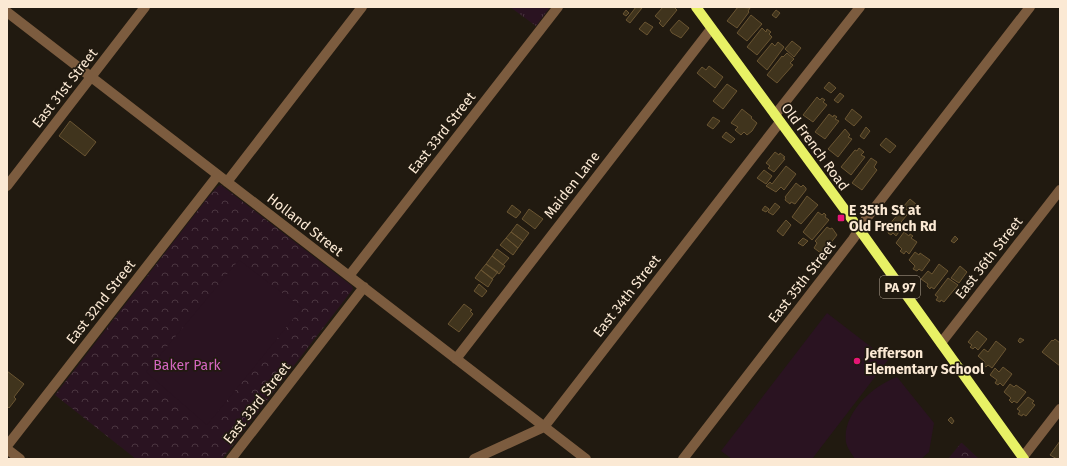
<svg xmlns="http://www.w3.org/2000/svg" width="1067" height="466" font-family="'Fira Sans',sans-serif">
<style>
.grass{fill:url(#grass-tufts)}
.forest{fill:url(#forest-crowns)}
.pitch{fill:#2a1321}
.building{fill:#40341d;stroke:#6a5532}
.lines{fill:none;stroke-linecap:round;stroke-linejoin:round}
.minor{stroke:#7c5c3f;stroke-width:10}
.major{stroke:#e8f165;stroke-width:10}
.poi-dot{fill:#e51576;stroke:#211a10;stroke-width:1.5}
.labels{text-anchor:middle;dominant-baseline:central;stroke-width:3.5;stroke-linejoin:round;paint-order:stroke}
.shield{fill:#211a10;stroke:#baab99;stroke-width:1}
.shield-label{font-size:13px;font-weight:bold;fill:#fbe9d4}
.street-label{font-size:14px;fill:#fbe9d4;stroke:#211a10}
.poi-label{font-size:14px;font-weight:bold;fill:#fbe9d4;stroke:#211a10;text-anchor:start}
.park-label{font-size:14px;fill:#d467c0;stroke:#211a10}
</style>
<defs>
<pattern id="grass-tufts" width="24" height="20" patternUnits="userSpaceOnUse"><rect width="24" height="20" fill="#2a1321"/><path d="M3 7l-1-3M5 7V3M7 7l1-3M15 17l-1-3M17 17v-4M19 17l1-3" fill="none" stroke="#4a3540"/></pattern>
<pattern id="forest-crowns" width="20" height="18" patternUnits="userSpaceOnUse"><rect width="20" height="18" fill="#2a1321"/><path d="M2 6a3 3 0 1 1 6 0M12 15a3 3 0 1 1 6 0" fill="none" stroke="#4a3540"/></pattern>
</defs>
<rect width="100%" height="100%" fill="#211a10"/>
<path class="grass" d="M510,7h40l-14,19z"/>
<path class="forest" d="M221,185l131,101 1,3 -131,170h-86l-81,-64 154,-199 9,-10z
M961,443h1l17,16h-31z"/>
<path class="pitch" d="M239,260l63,48 -95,117 -61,-53z
M827,313l61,47 -76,99h-80l-11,-8z
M897,377l37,46 -5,29 -8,7h-66c-3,-5 -8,-11 -9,-17 -4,-28 26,-56 51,-65z"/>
<path class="building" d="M636,7l6,1 -12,15 -4,-3z
M663,7h11l3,3 -14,17 -4,-4 2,-2 -6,-5z
M738,7l12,1 -2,3 1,1 -12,16 -10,-7z
M626,10l3,3 -3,3 -3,-2z
M776,10l4,3 -4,5 -4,-3z
M751,15l11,9 -15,17 -10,-8z
M679,20l10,8 -8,10 -9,-5 -2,-3z
M645,22l8,5 -6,8 -8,-6z
M762,28l4,4 1,-3 4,3 -2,2 3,3 -15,18 -10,-8z
M792,41l9,7 -7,9 -9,-8z
M778,42l6,5 -17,23 -10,-9 15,-18 3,3z
M787,53l7,6 -4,4 3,2 -16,18 -10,-8 15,-19 1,1z
M709,66l14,11 -8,11 -18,-15 5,-6 4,3z
M829,82l7,6 -5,5 -7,-5z
M727,84l10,7 -14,18 -10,-8z
M840,93l4,3 -6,7 -4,-3z
M817,97l3,3 2,-2 3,2 -2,2 4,3 -14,17 -10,-7z
M742,109l10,8 -1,1 6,5 -5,8 -5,4 -3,-3 -3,3 -6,-5 3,-3 -7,-4z
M852,109l10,8 -8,9 -9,-7z
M829,114l4,3 1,-2 3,2 -2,2 4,2 -14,18 -10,-7z
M713,117l7,4 -7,8 -6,-4z
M70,121l26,21 -11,14 -26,-20z
M866,127l4,4 -6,8 -4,-3z
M845,129l5,6 -2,2 4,2 -14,18 -10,-8z
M726,132l9,7 -4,4 -9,-6z
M886,138l10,8 -6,7 -10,-8z
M859,148l5,4 -3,3 4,2 -14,18 -10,-8 14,-17 2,1z
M775,152l4,3 1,-2 5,4 -2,1 2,1 -11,13 -6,-4 2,-2 -4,-3z
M871,158l6,4 -3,5 3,3 -15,20 -10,-7z
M786,166l10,8 -12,16 -3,-3 -5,5 -10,-6 4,-4 2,2z
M764,170l8,6 -6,8 -9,-6z
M796,183l5,4 2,-2 3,3v2l-11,14 -4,-2 -1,2 -5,-4 1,-2 -1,-1z
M807,196l11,9 -17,19 -9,-7z
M910,199l7,6 -6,8 -8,-6z
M775,203l5,4 -7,8 -5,-3z
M512,205l9,7 -5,6 -9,-6z
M765,206l4,3 -3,3 -4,-2z
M529,209l14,10 -8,10 -13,-10z
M901,211l6,4 -6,7 3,3 -8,11 -3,-3 -2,2 -3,-2 1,-2 -3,-3z
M818,212l4,3 2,-2 2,2 -1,2 4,3 -17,20 -9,-8z
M786,220l5,5 -8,11 -6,-5z
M517,224l12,9 -6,8 -12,-9z
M827,227l3,2 2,-1 5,7 -15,19 -8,-6 3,-5 -2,-2z
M511,232l12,9 -5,7 -12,-10z
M904,232l5,4 1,-2 3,2 -2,2 6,4 -8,12 -3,-3 -2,3 -4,-3 2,-2 -6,-6z
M955,236l3,3 -4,4 -3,-2z
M506,238l12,10 -5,7 -13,-10z
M803,238l5,3 -5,5 -5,-3z
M497,249l12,9 -6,7 -11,-9z
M915,252l4,3 1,-2 10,7 -8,11 -3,-2 -2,2 -4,-2 2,-3 -6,-6z
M492,256l13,10 -6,8 -13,-10z
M486,264l12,8 -6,7 -11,-9z
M939,264l9,7 -14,18 -3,-2 -1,2 -3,-3 1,-2 -7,-5 7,-8 4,3z
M960,266l7,6 -8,11 -8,-5z
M481,270l12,9 -5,8 -13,-9z
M948,278l10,7 -14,17 -3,-2 -1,2 -4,-2 2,-3 -3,-2z
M479,284l8,7 -5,6 -8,-6z
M464,304l8,6 -2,1 3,3 -14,18 -11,-8z
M977,331l10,8 -9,11 -3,-3 -2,2 -3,-2 2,-2 -4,-3z
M1020,338l4,2 -4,3 -2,-2z
M1055,339l5,4v23l-18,-14 10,-12 1,1z
M996,341l10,8 -14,19 -4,-3 -2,2 -3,-2 2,-3 -7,-6 6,-7 4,3z
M1003,367l9,7 -9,12 -3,-3 -2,2 -3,-2 2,-3 -7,-5 5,-7 4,4z
M7,371l17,13 -10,13 2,2 -7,9 -2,-2z
M1010,384l4,3 2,-2 10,7 -9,11 -3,-2 -2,2 -3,-3 2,-2 -7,-6z
M1028,397l6,4 -2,2 3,2 -9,11 -3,-2 -1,2 -4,-2 2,-3 -3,-2z
M951,417l3,4 -2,3 -4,-4z
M1060,441v18h-3l-7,-4z"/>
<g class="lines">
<path class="minor" d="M7,12l579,447
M775,115l85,-108
M227,182l135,-175
M7,186l138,-179
M349,276l209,-269
M941,343l119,-153
M456,359l255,-330
M7,446l211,-271
M7,449l13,10
M1023,457l37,-48
M231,459l133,-172
M474,459l70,-32 236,-305
M683,459l170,-220 13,-20 164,-212"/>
<path class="major" d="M696,7l163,222 165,230"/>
</g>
<g class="poi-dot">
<rect x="837" y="214" width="8" height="8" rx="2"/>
<circle cx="857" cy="361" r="4"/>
</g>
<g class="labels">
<rect class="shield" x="880" y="276" width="40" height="22" rx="3"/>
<g class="shield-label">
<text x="900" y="287">PA 97</text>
</g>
<g class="street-label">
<text transform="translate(65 88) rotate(-52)">East 31st Street</text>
<text transform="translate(442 133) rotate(-52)">East 33rd Street</text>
<text transform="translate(815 147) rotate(54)">Old French Road</text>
<text transform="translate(572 185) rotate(-52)">Maiden Lane</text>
<text transform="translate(305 225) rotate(38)">Holland Street</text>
<text transform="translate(989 258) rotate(-52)">East 36th Street</text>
<text transform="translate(802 282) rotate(-52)">East 35th Street</text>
<text transform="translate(627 296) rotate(-52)">East 34th Street</text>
<text transform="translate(101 302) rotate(-52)">East 32nd Street</text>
<text transform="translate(257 403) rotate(-52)">East 33rd Street</text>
</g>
<g class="poi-label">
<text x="849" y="210">E 35th St at<tspan x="849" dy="16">Old French Rd</tspan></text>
<text x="865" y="353">Jefferson<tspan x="865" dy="16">Elementary School</tspan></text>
</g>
<g class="park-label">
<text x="187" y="365">Baker Park</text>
</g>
</g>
<rect width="1067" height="466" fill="none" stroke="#fbe9d4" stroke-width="16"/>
</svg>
